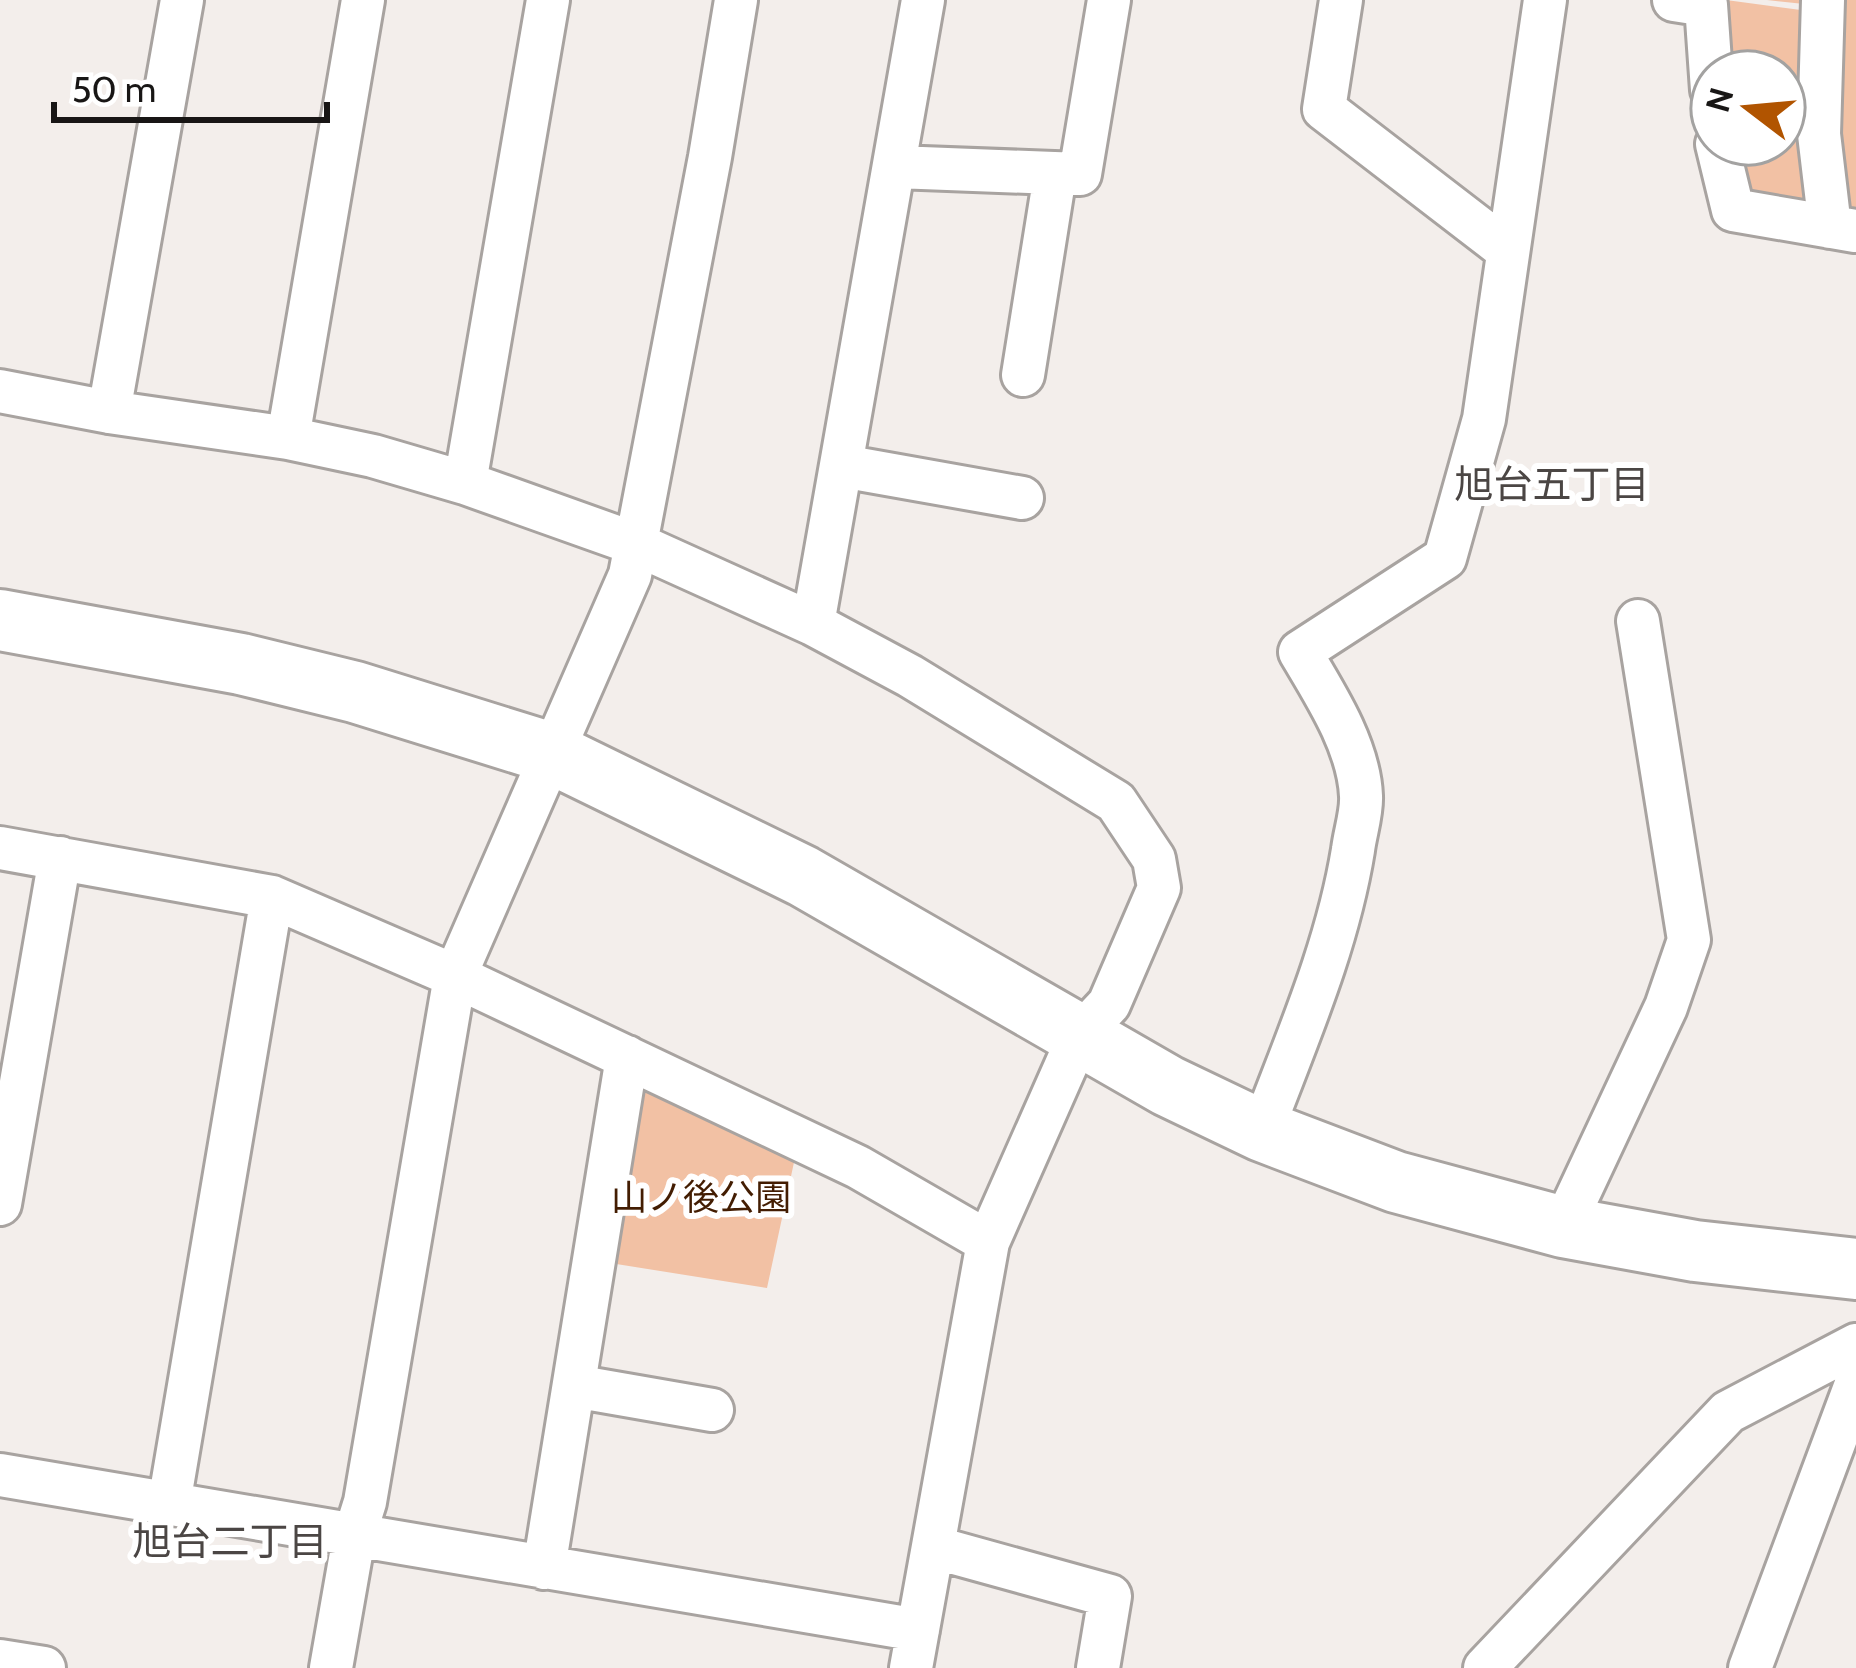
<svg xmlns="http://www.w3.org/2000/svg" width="1856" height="1668" font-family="Cabin,'Noto Sans JP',sans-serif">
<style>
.green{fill:#f2c1a4}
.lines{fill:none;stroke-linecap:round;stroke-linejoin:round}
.street-casing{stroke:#a8a3a0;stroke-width:48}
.secondary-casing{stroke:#a8a3a0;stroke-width:66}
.street{stroke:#fff;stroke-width:42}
.secondary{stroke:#fff;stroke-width:60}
.labels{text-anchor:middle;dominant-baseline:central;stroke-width:12;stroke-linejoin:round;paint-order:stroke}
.park-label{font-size:36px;fill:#431d02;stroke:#fff}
.neighbourhood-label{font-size:39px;fill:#4b4644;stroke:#fff}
</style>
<rect width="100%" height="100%" fill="#f3eeeb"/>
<path class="green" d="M1726,0l90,12 1,204 -79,-12 -4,-60h50v-72h-54z
M1767,0h89v213h-6l-10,-13 -36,-196z
M635,1076l161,77 -29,135 -157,-25z"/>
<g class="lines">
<g class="street-casing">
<path id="street" d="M1341,0l-17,109 182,140
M1674,0l32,5 6,85
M1823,0l-4,134 11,93
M1717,144l16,66 122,21
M896,167l184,7 29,-174
M1023,375l32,-200
M0,391l109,21 179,26 85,18 92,27 171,61 177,80 97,52 206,126 38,57 5,29 -50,116 -30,32 -91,206 -77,426
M109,412l73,-412
M288,438l75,-438
M842,466l180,32
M465,483l83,-483
M813,624l110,-624
M0,848l272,49 183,79 403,191 130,75
M1262,1131c35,-93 75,-183 91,-281 2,-17 9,-37 8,-54 -2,-50 -36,-102 -61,-144l145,-94 39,-139 61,-419
M0,1204l60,-346
M1563,1227l103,-220 23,-67 -51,-319
M574,1386l138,24
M0,1475l918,155
M169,1504l103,-607
M933,1547l177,49 -12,72
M544,1568l83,-511
M0,1661l44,7
M331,1668l23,-131 11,-35 90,-526 175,-401 80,-418 26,-157
M1485,1668l243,-256 128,-67
M1750,1668l106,-284"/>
</g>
<g class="secondary-casing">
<path id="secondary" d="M0,620l241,44 114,28 196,61 252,123 365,210 94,45 134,51 167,45 132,24 161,18"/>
</g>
<use href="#street" class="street"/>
<use href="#secondary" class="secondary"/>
</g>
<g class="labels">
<g class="park-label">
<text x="701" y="1197">山ノ後公園</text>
</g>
<g class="neighbourhood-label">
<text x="1552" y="484">旭台五丁目</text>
<text x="230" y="1541">旭台二丁目</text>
</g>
</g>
<g transform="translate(1748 108) rotate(286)"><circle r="57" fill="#ffffff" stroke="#a3a2a1" stroke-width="3"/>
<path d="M0-9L21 45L0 30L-21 45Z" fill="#b15400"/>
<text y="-18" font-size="33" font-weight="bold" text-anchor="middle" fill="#181615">N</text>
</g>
<path d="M54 102v18h273v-18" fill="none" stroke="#181615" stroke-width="6"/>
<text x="72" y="102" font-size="36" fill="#181615" stroke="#ffffff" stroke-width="9" paint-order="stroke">50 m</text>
</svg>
